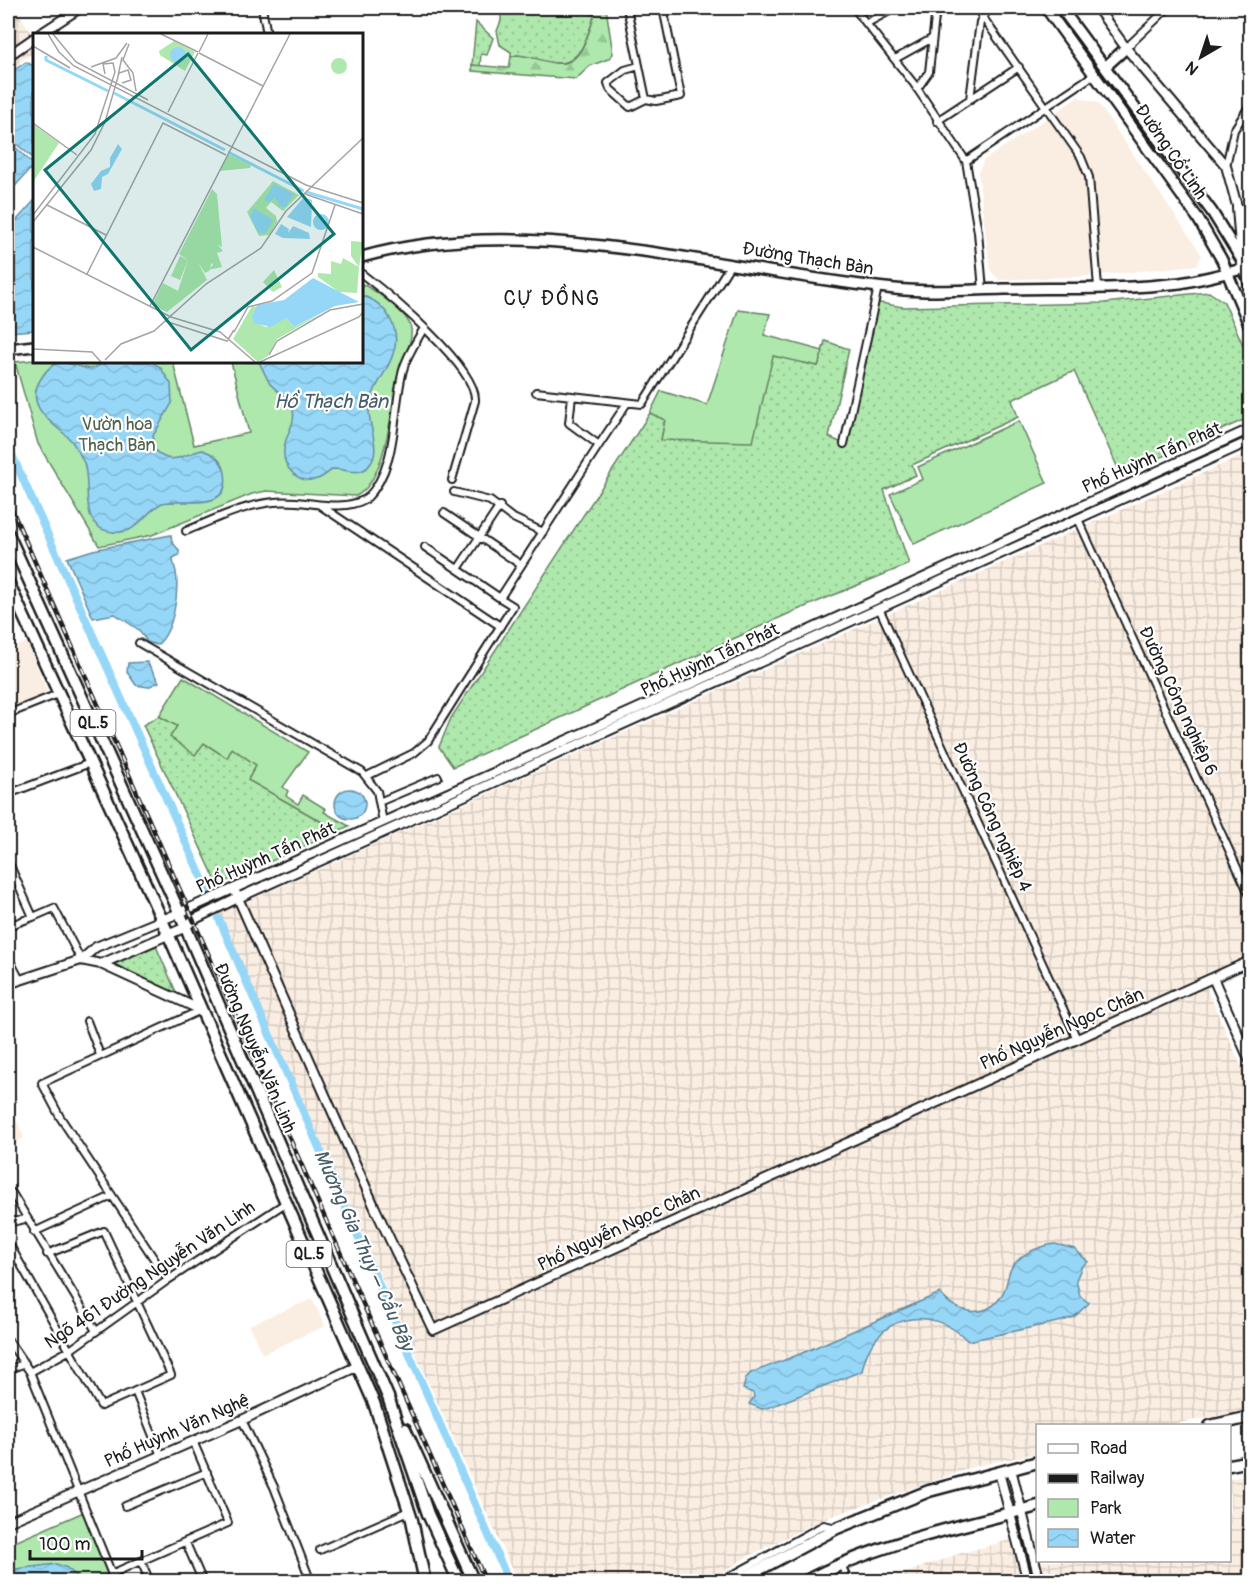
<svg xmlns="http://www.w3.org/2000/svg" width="1258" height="1589" font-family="Pangolin,sans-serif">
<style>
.built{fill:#faeee2}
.industrial{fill:url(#industrial-grid)}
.grass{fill:url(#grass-dots);stroke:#658264;stroke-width:1.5}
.forest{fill:url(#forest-firs);stroke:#658264;stroke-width:1.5}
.green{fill:#aee8ac;stroke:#658264;stroke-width:1.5}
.water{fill:url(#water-waves);stroke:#658ca0;stroke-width:1.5}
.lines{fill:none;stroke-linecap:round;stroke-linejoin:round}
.canal{stroke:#96d7f8;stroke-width:8}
.minor-casing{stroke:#1c1c1c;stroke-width:10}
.tertiary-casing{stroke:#1c1c1c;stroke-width:12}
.secondary-casing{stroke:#1c1c1c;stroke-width:14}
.primary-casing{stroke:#1c1c1c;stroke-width:14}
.trunk-casing{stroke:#1c1c1c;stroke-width:15}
.minor{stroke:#fff;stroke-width:6}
.tertiary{stroke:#fff;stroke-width:8}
.secondary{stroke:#fff;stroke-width:9}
.primary{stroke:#fff;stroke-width:9}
.trunk{stroke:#fff;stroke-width:10}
.rail-casing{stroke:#1c1c1c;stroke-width:4.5}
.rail{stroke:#fff;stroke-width:2;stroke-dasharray:7;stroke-linecap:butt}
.labels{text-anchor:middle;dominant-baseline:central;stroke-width:4.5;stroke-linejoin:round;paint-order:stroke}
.shield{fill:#fff;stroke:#606060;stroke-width:1.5}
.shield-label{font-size:16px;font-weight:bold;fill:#1c1c1c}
.street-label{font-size:18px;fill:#1c1c1c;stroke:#fff}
.park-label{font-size:18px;fill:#4f634e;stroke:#fff}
.neighbourhood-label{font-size:20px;letter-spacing:1.5px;fill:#1c1c1c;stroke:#fff}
.water-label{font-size:20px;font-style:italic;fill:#475d69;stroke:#fff}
.inset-river{fill:none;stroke:#96d7f8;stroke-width:3}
.inset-road{fill:none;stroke:#a4a4a4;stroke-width:1.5}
.view{fill:#0f766e;fill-opacity:0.15;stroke:#0f766e;stroke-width:3}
.inset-edge{fill:none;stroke:#1c1c1c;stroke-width:3}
</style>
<defs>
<pattern id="industrial-grid" width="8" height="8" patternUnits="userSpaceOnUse" patternTransform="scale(1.5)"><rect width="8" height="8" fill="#faeee2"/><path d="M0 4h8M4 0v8" fill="none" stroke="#d6ccc1"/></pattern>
<pattern id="grass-dots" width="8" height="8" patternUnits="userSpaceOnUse" patternTransform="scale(1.5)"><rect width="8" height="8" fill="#aee8ac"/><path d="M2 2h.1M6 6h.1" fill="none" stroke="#95c693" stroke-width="1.8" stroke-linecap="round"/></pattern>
<pattern id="forest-firs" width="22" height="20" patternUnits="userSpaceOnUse" patternTransform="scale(1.5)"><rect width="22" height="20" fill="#aee8ac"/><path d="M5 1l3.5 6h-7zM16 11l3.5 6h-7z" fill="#95c693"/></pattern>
<pattern id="water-waves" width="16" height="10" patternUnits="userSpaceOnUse" patternTransform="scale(1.5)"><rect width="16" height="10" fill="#96d7f8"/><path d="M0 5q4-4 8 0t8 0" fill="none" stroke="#81b8d4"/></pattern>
</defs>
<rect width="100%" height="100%" fill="#fff"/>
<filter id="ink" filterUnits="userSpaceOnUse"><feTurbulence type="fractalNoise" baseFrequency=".0167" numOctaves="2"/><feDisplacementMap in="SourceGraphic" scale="12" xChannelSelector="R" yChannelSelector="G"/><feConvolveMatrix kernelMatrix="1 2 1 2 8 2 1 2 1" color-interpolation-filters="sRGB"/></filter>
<g filter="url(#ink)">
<path class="built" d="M1078,97l20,6 104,152 -5,10 -97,10 -17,-119 -28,-43z
M1049,117l29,44 8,19 5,96 -92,4 -9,-10 -12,-98 6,-12z
M27,642l21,52 -40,16v-60z
M8,1097l16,41 -16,8z
M312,1299l13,27 -63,28 -13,-29z"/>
<path class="industrial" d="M8,8h7l19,29v15l-26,19z
M1250,452v517l-43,20 43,97v324l-82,15 -130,1 -1,27 -61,13 -155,54 -74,37 -39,24h-191l-298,-667z
M1250,1474v107h-203l-6,-20 189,-1v-81z
M1010,1540l11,41h-139l76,-27z"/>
<path class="grass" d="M501,8h94c0,12 -5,20 -9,31 -15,38 -39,21 -69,16l-6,2v-5l-11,-7 -3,-14 4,-10z
M476,22l17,16 -6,17 -6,-1 -1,12 -8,-1z
M1209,292l15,10 26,59v56l-129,58 -47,-104 -62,29 6,17 -106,48 4,10 -32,15 25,74 -119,49 -337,154 -14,-20 12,-29 199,-305 15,7 -4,20 112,-85 45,11 7,-25 24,8 -20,88 15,7 31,-142 28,5 201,-4z
M159,716l18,10 -6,11 33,6 23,15 5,-10 24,17 -8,15 90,51 -120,54 -75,-160z
M156,946l23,53 -67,-34z"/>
<path class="forest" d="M595,8h11l7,46 -5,5 -18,7 -14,13 -104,-8v-6l37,3 2,-11 6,-2c30,2 53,25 69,-15 4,-12 9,-20 9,-32z"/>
<path class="green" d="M350,8h106l-4,6 -5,1z
M362,284c13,6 48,30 49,45 2,15 -10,35 -13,49 -7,30 -12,104 -42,118l-90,-5 -14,3 -100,41 -53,11 -61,-102 -23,-82 19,-2 139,2 21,83 55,-12 -18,-71h131z
M738,310l32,4 -6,21 59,16 -5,15 -45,-10 -20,86 -92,-2 4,-20 -15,-7 11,-22 46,14z
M1019,421l28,62 -133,61 -24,-50 33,-15 -5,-12z
M183,677l125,75 -25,35 5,4 -2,5 12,8 5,-9 23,14 -2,3 25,14 -11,5 -90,-51 8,-15 -24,-17 -5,10 -23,-15 -9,12 -25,-18 7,-11 -18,-10z
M86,1511l31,70h-109v-36z"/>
<path class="water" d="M26,62l8,4v93l-26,-22v-63z
M8,140l26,25 -26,29z
M34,201v129l-26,2v-102z
M362,296c24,6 40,34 31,58 -6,20 -21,32 -24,55 -1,16 12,39 2,54 -10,15 -23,6 -38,6 -5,3 -9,8 -16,10 -19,6 -35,-12 -33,-30 2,-19 15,-26 7,-46l-21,-19 -11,-22h103z
M63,362l26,7 21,-7h42l8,5 11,17 1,19 -19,33 1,13c16,19 29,5 48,1 11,3 21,11 23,23 7,41 -43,25 -63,30 -18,9 -24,32 -49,29 -36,-4 -21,-46 -29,-69 -4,-9 -10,-20 -17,-27 -18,-15 -44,-32 -25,-59 5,-8 12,-15 21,-15z
M171,535l1,7 7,8v5l-6,3c0,6 2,9 3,14 3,21 -2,59 -19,73l-10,-3 -8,-12 -24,-16 -22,4 -26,-60 26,-8z
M147,662l12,20 -11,5 -12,-2 -9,-13 1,-9z
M335 804a15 15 0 1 1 30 0a15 15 0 1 1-30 0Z
M1055,1244l20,5 13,13 -6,4 -6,14 4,16 9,7 -15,14 -12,4 -94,20c-38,-39 -96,-26 -106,30l-92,36 -8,2 -13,-5 5,-7 -1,-4 -10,-4 3,-11 5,-5 49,-19 140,-61c15,21 47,27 62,2 7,-11 4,-25 15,-34 10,-10 25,-15 38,-17z
M56,1564l11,4 15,13h-73l7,-12z"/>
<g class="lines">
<path class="canal" d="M8,446l201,448
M219,919l290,663"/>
<g class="minor-casing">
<path id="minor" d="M262,8l5,26
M627,8l19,91
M854,8l60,76 52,77 12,71 5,58
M1103,15l7,-7
M982,16l99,141 8,20 9,110
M867,23l28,-15
M1126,48l42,-40
M895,59l36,-20
M639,66l-14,4 -17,13 2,6 20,18 16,-8 10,2 25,-5 -18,-88
M917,89l12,-17 7,-64
M970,99l10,-77 7,-11 6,-3
M937,121l82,-54
M966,161l129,-87
M1226,166l8,-36 16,-25
M362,274c26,20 116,94 113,127l-23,79
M572,396l70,8 89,-140
M844,444l34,-157
M599,445l28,-42
M454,492l36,9 21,16 32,15
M321,506l179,120
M444,513l77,52
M1078,519l172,377
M186,531c29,-12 57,-26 88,-29 32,-4 62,12 92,-3 33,-32 26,-88 37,-129 4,-15 13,-28 21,-42
M425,547l75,51 99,-153 -30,-22 3,-27 -36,-4
M458,569l42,-63
M879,608l198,431
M139,643l223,129 15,19 6,31
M8,714l50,-20
M367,776l47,-23 14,-12 85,-135 -13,-8
M8,794l82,-31
M379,802l59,-25
M8,861l25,56 21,-9 27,52
M8,926l25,-9
M8,957l12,23
M87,1021l13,34
M8,1195l4,-2 84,138
M8,1223l17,-4
M34,1232l78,-36
M8,1242l93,164 70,-31 -67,-144 -57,23
M168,1280l-108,-163 -18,-34 159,-73
M8,1340l22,32 85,210
M8,1370l17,-7
M30,1372l40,-22 98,-70 119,-78
M135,1391l26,65
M242,1420l32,67 37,95
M125,1506l82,-34
M186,1543l17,39
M320,1550l89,-39
M141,1561l9,21
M111,1574l117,-51 -35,-82
M720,1582l104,-57 13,3
M830,1582l15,-8 -4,-11"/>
</g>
<g class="tertiary-casing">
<path id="tertiary" d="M1097,8l29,40 100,118 11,40 13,21
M40,34l40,-26
M8,56l26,-18
M1237,208l4,51
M234,889l141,319 58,122 817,-369
M81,960l20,4 85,-37 7,-7 45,-22 1012,-457
M101,964l100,46
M1213,978l37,83
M8,984l73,-24 15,-13 83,-34 453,-202 618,-282
M1011,1469l29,113
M999,1472l29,110
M8,1522l234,-102 116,-54"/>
</g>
<g class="secondary-casing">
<path id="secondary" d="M362,257c168,-47 363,15 533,32 35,4 73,1 109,0 58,-1 118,1 176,-6 24,-4 47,-10 70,-16
M8,349l26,-3"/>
</g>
<g class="primary-casing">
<path id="primary" d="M1046,8l151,209 25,43 28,67
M1061,8l151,204 29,47 9,26
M1105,67l21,-19"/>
</g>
<g class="trunk-casing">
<path id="trunk" d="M8,534l168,371 212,492 40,117 31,68
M8,582l154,338 212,483 38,117 13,62
M1210,1426l40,-9
M405,1429l69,153
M1230,1465l20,-4
M736,1582l101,-54 92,-37 109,-29
M804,1582c73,-39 154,-55 234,-76"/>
</g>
<use href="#minor" class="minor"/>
<use href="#tertiary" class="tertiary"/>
<use href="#secondary" class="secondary"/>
<use href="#primary" class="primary"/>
<use href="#trunk" class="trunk"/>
<g class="rail-casing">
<path id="rail" d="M8,501l478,1081"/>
</g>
<use href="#rail" class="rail"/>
</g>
</g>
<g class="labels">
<g class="shield">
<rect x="70.5" y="710" width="45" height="26" rx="4.5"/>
<rect x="286.5" y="1241" width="45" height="26" rx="4.5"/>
</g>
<g class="shield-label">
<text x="93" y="723">QL.5</text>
<text x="309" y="1254">QL.5</text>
</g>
<g class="street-label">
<text transform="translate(1171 152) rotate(55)">Đường Cổ Linh</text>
<text transform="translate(808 259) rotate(9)">Đường Thạch Bàn</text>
<text transform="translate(1152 458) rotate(-24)">Phố Huỳnh Tấn Phát</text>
<text transform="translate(710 660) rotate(-25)">Phố Huỳnh Tấn Phát</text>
<text transform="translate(1178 701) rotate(65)">Đường Công nghiệp 6</text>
<text transform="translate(992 817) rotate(65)">Đường Công nghiệp 4</text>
<text transform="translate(266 858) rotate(-24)">Phố Huỳnh Tấn Phát</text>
<text transform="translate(1062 1029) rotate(-24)">Phố Nguyễn Ngọc Chân</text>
<text transform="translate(255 1048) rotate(67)">Đường Nguyễn Văn Linh</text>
<text transform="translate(619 1229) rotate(-25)">Phố Nguyễn Ngọc Chân</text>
<text transform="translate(150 1275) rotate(-34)">Ngõ 461 Đường Nguyễn Văn Linh</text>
<text transform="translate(177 1431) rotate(-24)">Phố Huỳnh Văn Nghệ</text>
</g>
<g class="park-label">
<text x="117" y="424">Vườn hoa<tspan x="117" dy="21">Thạch Bàn</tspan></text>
</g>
<g class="neighbourhood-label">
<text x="552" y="298">CỰ ĐỒNG</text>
</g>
<g class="water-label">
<text x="331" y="401">Hồ Thạch Bàn</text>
<text transform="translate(364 1250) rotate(66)">Mương Gia Thụy – Cầu Bây</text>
</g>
</g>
<g transform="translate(33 33)">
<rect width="330" height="330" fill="#fff"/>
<path d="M0,91l26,19 -26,39zM195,121l23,11 -1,3 -31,3zM179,156l5,5 5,53 -4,-2 -9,26 -4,2 -7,-11 9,18 -40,32 -15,-7 11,-22 15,8 10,-31 -9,-6zM318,208l12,1 -4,25 -8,-11zM241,237l8,17 -9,5 -10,-10z" fill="#aee8ac"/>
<path d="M219,273l6,1 -5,14 13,6 20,-9 8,9 29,-14 -46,26 -9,17 -10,6 -25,-23z" fill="#aee8ac"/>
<path d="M298 33a8 8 0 1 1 16 0a8 8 0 1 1-16 0ZM310,225l16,9 -2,26 -18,-1 -21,-15v-4l13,1v-13l10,3z" fill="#aee8ac"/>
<path d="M141,8l21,11 -10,19 -25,-16 -1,-4zM240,148l26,14 -16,16 -12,-9 -5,6 10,8 1,6 -8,13 -10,1 -12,-24zM185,212l5,6 -6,2 5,14 -14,3 5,-5 -5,-12zM147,223l8,4 -8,20 -9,-4z" fill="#aee8ac"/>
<path d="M137 22a8 8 0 1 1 16 0a8 8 0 1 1-16 0ZM85,111l4,5 -14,25 -6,3 -1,12 -7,2 -3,-7 10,-13 9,-4v-9zM241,151l20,10 -9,13 -6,-1 -4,-9 -6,5 -5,-2zM271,164l8,3 -1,27 -24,-10zM221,175l19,12 -8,14 -7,-2 -8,-15zM280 189a8 8 0 1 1 16 0a8 8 0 1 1-16 0ZM248,191l8,5 -1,4 5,-7 16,7 1,6 -27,-1 -8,-4zM280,245l46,24 -24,4 -41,21 -8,-9 -15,9 -17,-4 -2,-6 5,-12 27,-5z" fill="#96d7f8"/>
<path class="inset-river" d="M13,23v4l62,31M81,60l111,57M195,119l76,39M273,159l57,17"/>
<path class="inset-road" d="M15,1l11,18 15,14 232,119 57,18M20,1l23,28 72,38M128,1l37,18M96,11l-6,16 10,13 3,18M0,13l37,22M166,19l9,-18M166,20l64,33M58,34l25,-9 11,-15M85,43l4,-19M135,79l30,-59M0,90l44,32M272,161l58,20M14,172l59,30M0,182l62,-81 20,-62 -2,-9 -10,1 2,10M0,189l58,-72 14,-28 14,-49 9,-3 3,10 -9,3M0,214l138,70 49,15 35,30M54,241l76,-151 63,32M117,273l140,-272M132,288l62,20 7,-11M201,299l14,-25 24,-6 40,-28 23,-68M0,316l59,3 9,10M236,322l8,-14 53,-31 33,-6M72,327l16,-16 33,-13 52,-47 55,-36 25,-37 77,-73M227,329l99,-45 4,-5"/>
<path class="view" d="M155,21l146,180 -143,116 -146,-180z"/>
<rect width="330" height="330" class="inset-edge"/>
</g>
<rect width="1258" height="1589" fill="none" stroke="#fff" stroke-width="30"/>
<rect x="15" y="15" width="1228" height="1559" fill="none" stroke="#1c1c1c" stroke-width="2" filter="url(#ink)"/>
<rect x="1036" y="1424" width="195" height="138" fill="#ffffff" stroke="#a4a4a4" stroke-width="1.5"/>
<rect x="1048" y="1444" width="30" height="9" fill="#ffffff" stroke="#a4a4a4" stroke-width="1.5"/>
<text x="1090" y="1454" font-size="18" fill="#1c1c1c">Road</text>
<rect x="1048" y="1474" width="30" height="9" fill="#1c1c1c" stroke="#a4a4a4" stroke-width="1.5"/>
<text x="1090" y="1484" font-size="18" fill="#1c1c1c">Railway</text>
<rect x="1048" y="1499" width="30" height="18" fill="#aee8ac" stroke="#a4a4a4" stroke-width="1.5"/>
<text x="1090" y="1514" font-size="18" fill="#1c1c1c">Park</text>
<rect x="1048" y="1529" width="30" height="18" fill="url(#water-waves)" stroke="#a4a4a4" stroke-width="1.5"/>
<text x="1090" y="1544" font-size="18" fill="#1c1c1c">Water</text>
<g transform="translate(1201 57) rotate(219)" stroke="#ffffff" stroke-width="4.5" paint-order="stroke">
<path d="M0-4.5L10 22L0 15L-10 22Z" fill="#1c1c1c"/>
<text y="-9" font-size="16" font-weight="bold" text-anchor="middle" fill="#1c1c1c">N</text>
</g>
<path d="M30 1550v9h112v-9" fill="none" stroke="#1c1c1c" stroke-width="3"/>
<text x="39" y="1550" font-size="18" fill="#1c1c1c" stroke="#ffffff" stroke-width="4.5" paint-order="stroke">100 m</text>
</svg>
